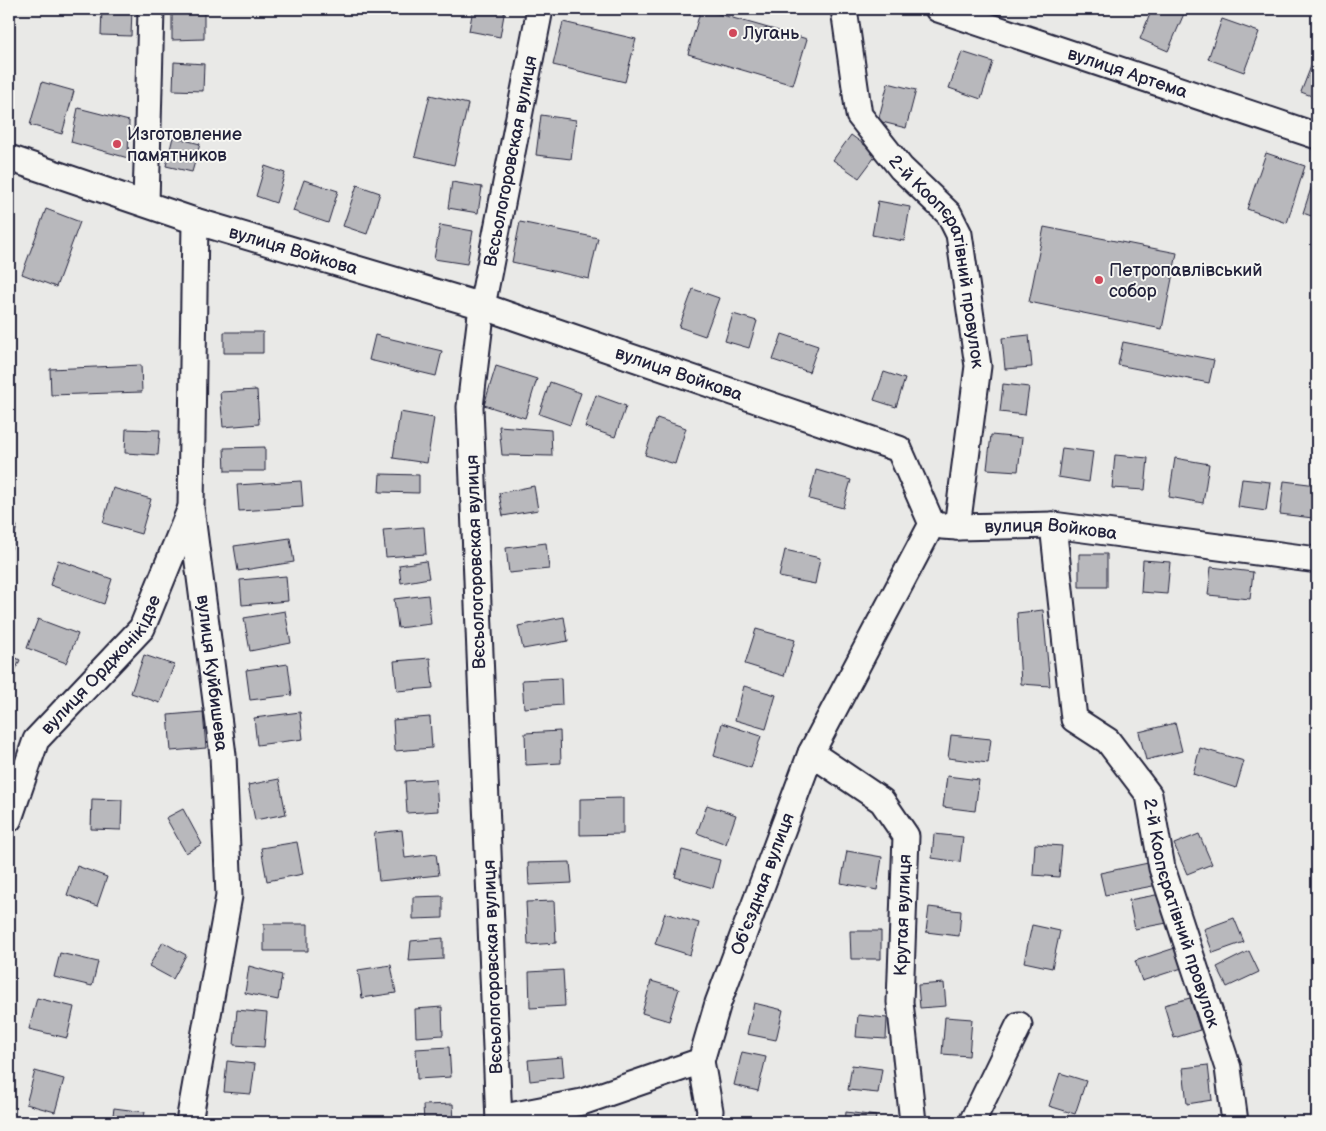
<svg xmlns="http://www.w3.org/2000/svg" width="1326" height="1131" font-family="'Balsamiq Sans',sans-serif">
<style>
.building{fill:#b8b8bc;stroke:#22223b}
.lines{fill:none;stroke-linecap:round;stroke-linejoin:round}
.minor-casing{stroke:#22223b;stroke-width:29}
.minor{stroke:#f6f6f2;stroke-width:25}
.poi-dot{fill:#d1495b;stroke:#f6f6f2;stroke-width:2}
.labels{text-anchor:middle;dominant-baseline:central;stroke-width:4;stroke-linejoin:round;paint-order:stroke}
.poi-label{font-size:18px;fill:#22223b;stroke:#f6f6f2;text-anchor:start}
.street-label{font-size:18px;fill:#22223b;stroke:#f6f6f2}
</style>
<rect width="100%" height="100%" fill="#e9e9e7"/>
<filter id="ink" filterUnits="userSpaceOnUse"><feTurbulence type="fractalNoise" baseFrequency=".02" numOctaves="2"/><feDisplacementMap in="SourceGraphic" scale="10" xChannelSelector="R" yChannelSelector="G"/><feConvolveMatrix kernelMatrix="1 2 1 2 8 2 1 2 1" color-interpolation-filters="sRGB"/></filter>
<g filter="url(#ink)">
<path class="building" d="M102,9h30l-1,27 -30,-1z
M473,9h32l-5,28 -31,-6z
M701,9l106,30 -14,46 -105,-31z
M1152,9h34l-18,42 -28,-12z
M172,12h32v27l-32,1z
M1222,19l37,13 -15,40 -36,-13z
M563,22l73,17 -11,43 -72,-17z
M1317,51v47l-16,-6z
M962,52l31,10 -12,37 -32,-11z
M174,62l30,2 -1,27 -30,-1z
M42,82l32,9 -12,43 -32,-9z
M888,83l28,7 -10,38 -28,-7z
M430,95l38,9 -14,61 -39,-9z
M78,108l51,13 -1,37 -57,-16z
M541,115l35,5 -5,39 -35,-4z
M851,135l26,19 -18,24 -26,-18z
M173,137l27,7 -8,28 -26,-6z
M1266,153l39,13 -18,57 -40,-14z
M265,166l20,7 -9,30 -20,-7z
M1317,170v48l-14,-5z
M304,180l34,11 -10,32 -35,-12z
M452,182l30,5 -4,26 -30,-5z
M357,185l23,8 -13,41 -24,-8z
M878,201l32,6 -6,34 -32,-6z
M46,209l34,13 -24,65 -34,-13z
M520,222l78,16 -9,41 -77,-17z
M440,225l33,6 -6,33 -33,-5z
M1044,227l133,26 -15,76 -133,-27z
M693,289l26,9 -14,38 -26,-9z
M733,314l24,7 -8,27 -24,-7z
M224,332h39v21h-39z
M782,334l36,12 -9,26 -36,-12z
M375,335l67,16 -6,25 -67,-16z
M1029,335l3,32 -27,2 -3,-31z
M1123,342l91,18 -5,23 -91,-18z
M141,365l1,27 -91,3 -1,-26z
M496,366l41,13 -12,39 -41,-13z
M884,372l21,7 -9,28 -22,-7z
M550,382l31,11 -11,32 -31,-11z
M1003,384l26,3 -4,28 -25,-3z
M257,390l2,34 -36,3 -3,-35z
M596,395l30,11 -11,31 -30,-10z
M400,412l34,6 -7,45 -34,-5z
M657,418l29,10 -11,36 -30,-9z
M499,426l52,4 1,26 -50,-1z
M126,429l34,1 -2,25 -33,-2z
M991,435l31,3 -4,33 -31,-2z
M265,447v24h-40l-1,-23z
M1062,448l31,4 -4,30 -31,-5z
M1115,455l33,3 -3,32 -33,-2z
M1175,458l34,6 -6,39 -34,-6z
M816,470l35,10 -8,28 -34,-9z
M380,474l39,1v18l-40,-1z
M1242,479l28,3 -4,29 -28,-4z
M301,481l2,26 -64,4 -2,-26z
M1284,481l33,4 -4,33 -33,-4z
M534,486l4,24 -35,6 -4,-23z
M113,488l38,11 -10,35 -38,-11z
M9,524l8,2 -8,30z
M424,527l2,27 -40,3 -3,-27z
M290,538l4,24 -56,9 -4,-25z
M546,543l3,26 -40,4 -3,-25z
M785,550l35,8 -5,26 -36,-7z
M1079,554h28v33h-28z
M58,560l54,19 -8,25 -54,-19z
M1143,560l27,2 -3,32 -26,-2z
M426,561l3,17 -28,5 -2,-18z
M1211,567l42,5 -3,27 -42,-4z
M1316,575h1v26l-2,-1z
M286,576l2,25 -46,4 -2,-25z
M428,595l3,29 -33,4 -4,-29z
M1043,610l7,76 -29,-2 -4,-71z
M285,611l6,32 -41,8 -6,-33z
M564,617l4,24 -45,8 -5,-23z
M38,619l40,15 -12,29 -39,-15z
M756,629l39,11 -11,36 -39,-12z
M9,654l11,6 -11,24z
M144,655l30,10 -14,38 -29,-10z
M430,658l3,30 -36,3 -3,-30z
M288,664l4,31 -42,5 -4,-30z
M561,678l1,27 -38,3 -2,-28z
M744,686l32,9 -10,34 -31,-9z
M203,712l3,36 -35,3 -3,-36z
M300,712l3,27 -46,6 -3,-27z
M430,717l2,31 -37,3 -2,-31z
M722,723l39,13 -10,32 -37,-12z
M1175,723l7,28 -36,9 -7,-28z
M560,731l1,32 -35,2 -1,-32z
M951,735l40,4 -3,24 -40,-5z
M1200,748l44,13 -8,27 -43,-14z
M1315,763h2v19l-4,-1z
M947,776l32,4 -4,31 -32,-4z
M279,779l7,35 -31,6 -7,-35z
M436,779l2,32 -31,2 -2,-32z
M623,798v36l-43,1v-36z
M92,799l30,1 -1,30 -30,-1z
M707,805l29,10 -10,29 -29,-11z
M183,809l19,35 -16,9 -20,-35z
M402,830l3,28 31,-4 3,21 -60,6 -5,-48z
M934,834l29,3 -3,25 -28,-4z
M1199,834l13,30 -25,10 -13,-30z
M297,842l6,32 -36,7 -6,-33z
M1035,844l27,2 -3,31 -26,-2z
M682,850l38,10 -7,28 -38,-11z
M847,851l35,6 -5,33 -36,-7z
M570,862l2,21 -43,2 -1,-22z
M1153,862l5,23 -53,10 -5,-22z
M77,866l30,11 -10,29 -30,-11z
M1161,894l6,29 -32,6 -6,-29z
M443,896v22l-30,1v-22z
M554,901l2,42 -28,2 -2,-43z
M929,907l32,4 -2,25 -33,-4z
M665,913l34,10 -9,32 -35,-11z
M1234,918l10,24 -31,11 -9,-24z
M264,924h44v27h-44z
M1032,925l28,6 -8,37 -28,-6z
M850,931h31v28h-30z
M443,938v21l-34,2 2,-20z
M163,942l23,13 -13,24 -24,-13z
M1175,948l7,20 -40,13 -7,-20z
M1249,951l10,21 -32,15 -10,-20z
M60,953l38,9 -6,24 -38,-9z
M391,965l5,28 -34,5 -4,-28z
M249,966l33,9 -4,25 -33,-7z
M563,970l2,36 -35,2 -1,-36z
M651,981l28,8 -10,32 -27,-8z
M944,983l2,23 -26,2 -2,-23z
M37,998l37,9 -7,31 -38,-9z
M1190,998l10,32 -26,8 -10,-33z
M754,1003l29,7 -7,30 -29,-6z
M442,1007l1,28 -27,2 -1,-28z
M237,1010l30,3 -3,34 -30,-2z
M858,1015l29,3 -1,21 -30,-2z
M945,1017l27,2 -3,37 -27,-2z
M449,1047l2,30 -34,2 -1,-30z
M742,1052l24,5 -8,34 -24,-6z
M562,1057l2,20 -34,4 -2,-21z
M227,1061l28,3 -4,30 -27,-2z
M852,1065l30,4 -4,24 -30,-3z
M1208,1065l4,35 -25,4 -4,-36z
M35,1071l29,8 -9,33 -29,-8z
M1060,1073l26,8 -11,33 -26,-8z
M1314,1095l3,1v26h-7z
M453,1104l1,18h-30l-1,-17z
M114,1108l31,4 -2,10h-31z
M846,1112l30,4 -1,6h-30z"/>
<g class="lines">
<g class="minor-casing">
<g id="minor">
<path id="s1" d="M844,9l15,106 42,53 48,46 10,20 19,132 -21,161"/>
<path id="s2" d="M938,9l379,127"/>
<path id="s3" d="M9,158l186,63 287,85 417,143 33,75"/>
<path d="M146,203l5,-194"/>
<path id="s4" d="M1053,525l21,194 34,22 41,54 13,73 66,200 7,54"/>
<path id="s5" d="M942,526l15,1 96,-2 264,35"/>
<path d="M811,753l71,48 24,35 -6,166 13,120"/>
<path id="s6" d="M9,819l27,-79 106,-112 48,-118"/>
<path d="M701,1061l9,50 -2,11"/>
<path id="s7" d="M499,1118l83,-16 119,-41 17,-58 93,-250 121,-229"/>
<path d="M189,1122l40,-226 -6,-141 -32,-247 4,-287"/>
<path id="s8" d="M499,1122l-29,-715 12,-101 58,-297"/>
<path d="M972,1122l47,-97"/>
</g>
</g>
<use href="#minor" class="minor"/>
</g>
</g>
<g class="poi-dot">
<circle cx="733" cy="33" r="5"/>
<circle cx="117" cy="144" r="5"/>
<circle cx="1099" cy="280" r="5"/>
</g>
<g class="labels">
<g class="poi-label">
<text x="743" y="33">Лугань</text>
<text x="127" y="134">Изготовление<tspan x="127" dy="21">памятников</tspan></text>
<text x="1109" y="270">Петропавлівський<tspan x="1109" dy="21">собор</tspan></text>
</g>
<g class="street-label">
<text stroke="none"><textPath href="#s2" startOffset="200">вулиця Артема</textPath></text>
<text stroke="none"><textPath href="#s8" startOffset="965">Вєсьологоровская вулиця</textPath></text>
<text stroke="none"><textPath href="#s3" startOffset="299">вулиця Войкова</textPath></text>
<text stroke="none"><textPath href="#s1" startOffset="280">2-й Коопєратівний провулок</textPath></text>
<text stroke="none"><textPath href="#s3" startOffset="704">вулиця Войкова</textPath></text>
<text stroke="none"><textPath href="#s5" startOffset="109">вулиця Войкова</textPath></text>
<text transform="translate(476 562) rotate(-92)">Вєсьологоровская вулиця</text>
<text stroke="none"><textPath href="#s6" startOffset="184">вулиця Орджонікідзе</textPath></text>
<text transform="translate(212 673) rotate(83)">вулиця Куйбишева</text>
<text stroke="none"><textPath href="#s7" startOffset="398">Об'єздная вулиця</textPath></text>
<text stroke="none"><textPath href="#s4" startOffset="426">2-й Коопєратівний провулок</textPath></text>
<text transform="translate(903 915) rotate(-88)">Крутая вулиця</text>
<text transform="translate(493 967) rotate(-92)">Вєсьологоровская вулиця</text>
</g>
</g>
<rect width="1326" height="1131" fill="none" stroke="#f6f6f2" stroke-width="30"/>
<rect x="15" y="15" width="1296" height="1101" fill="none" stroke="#22223b" stroke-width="2" filter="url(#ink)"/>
</svg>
